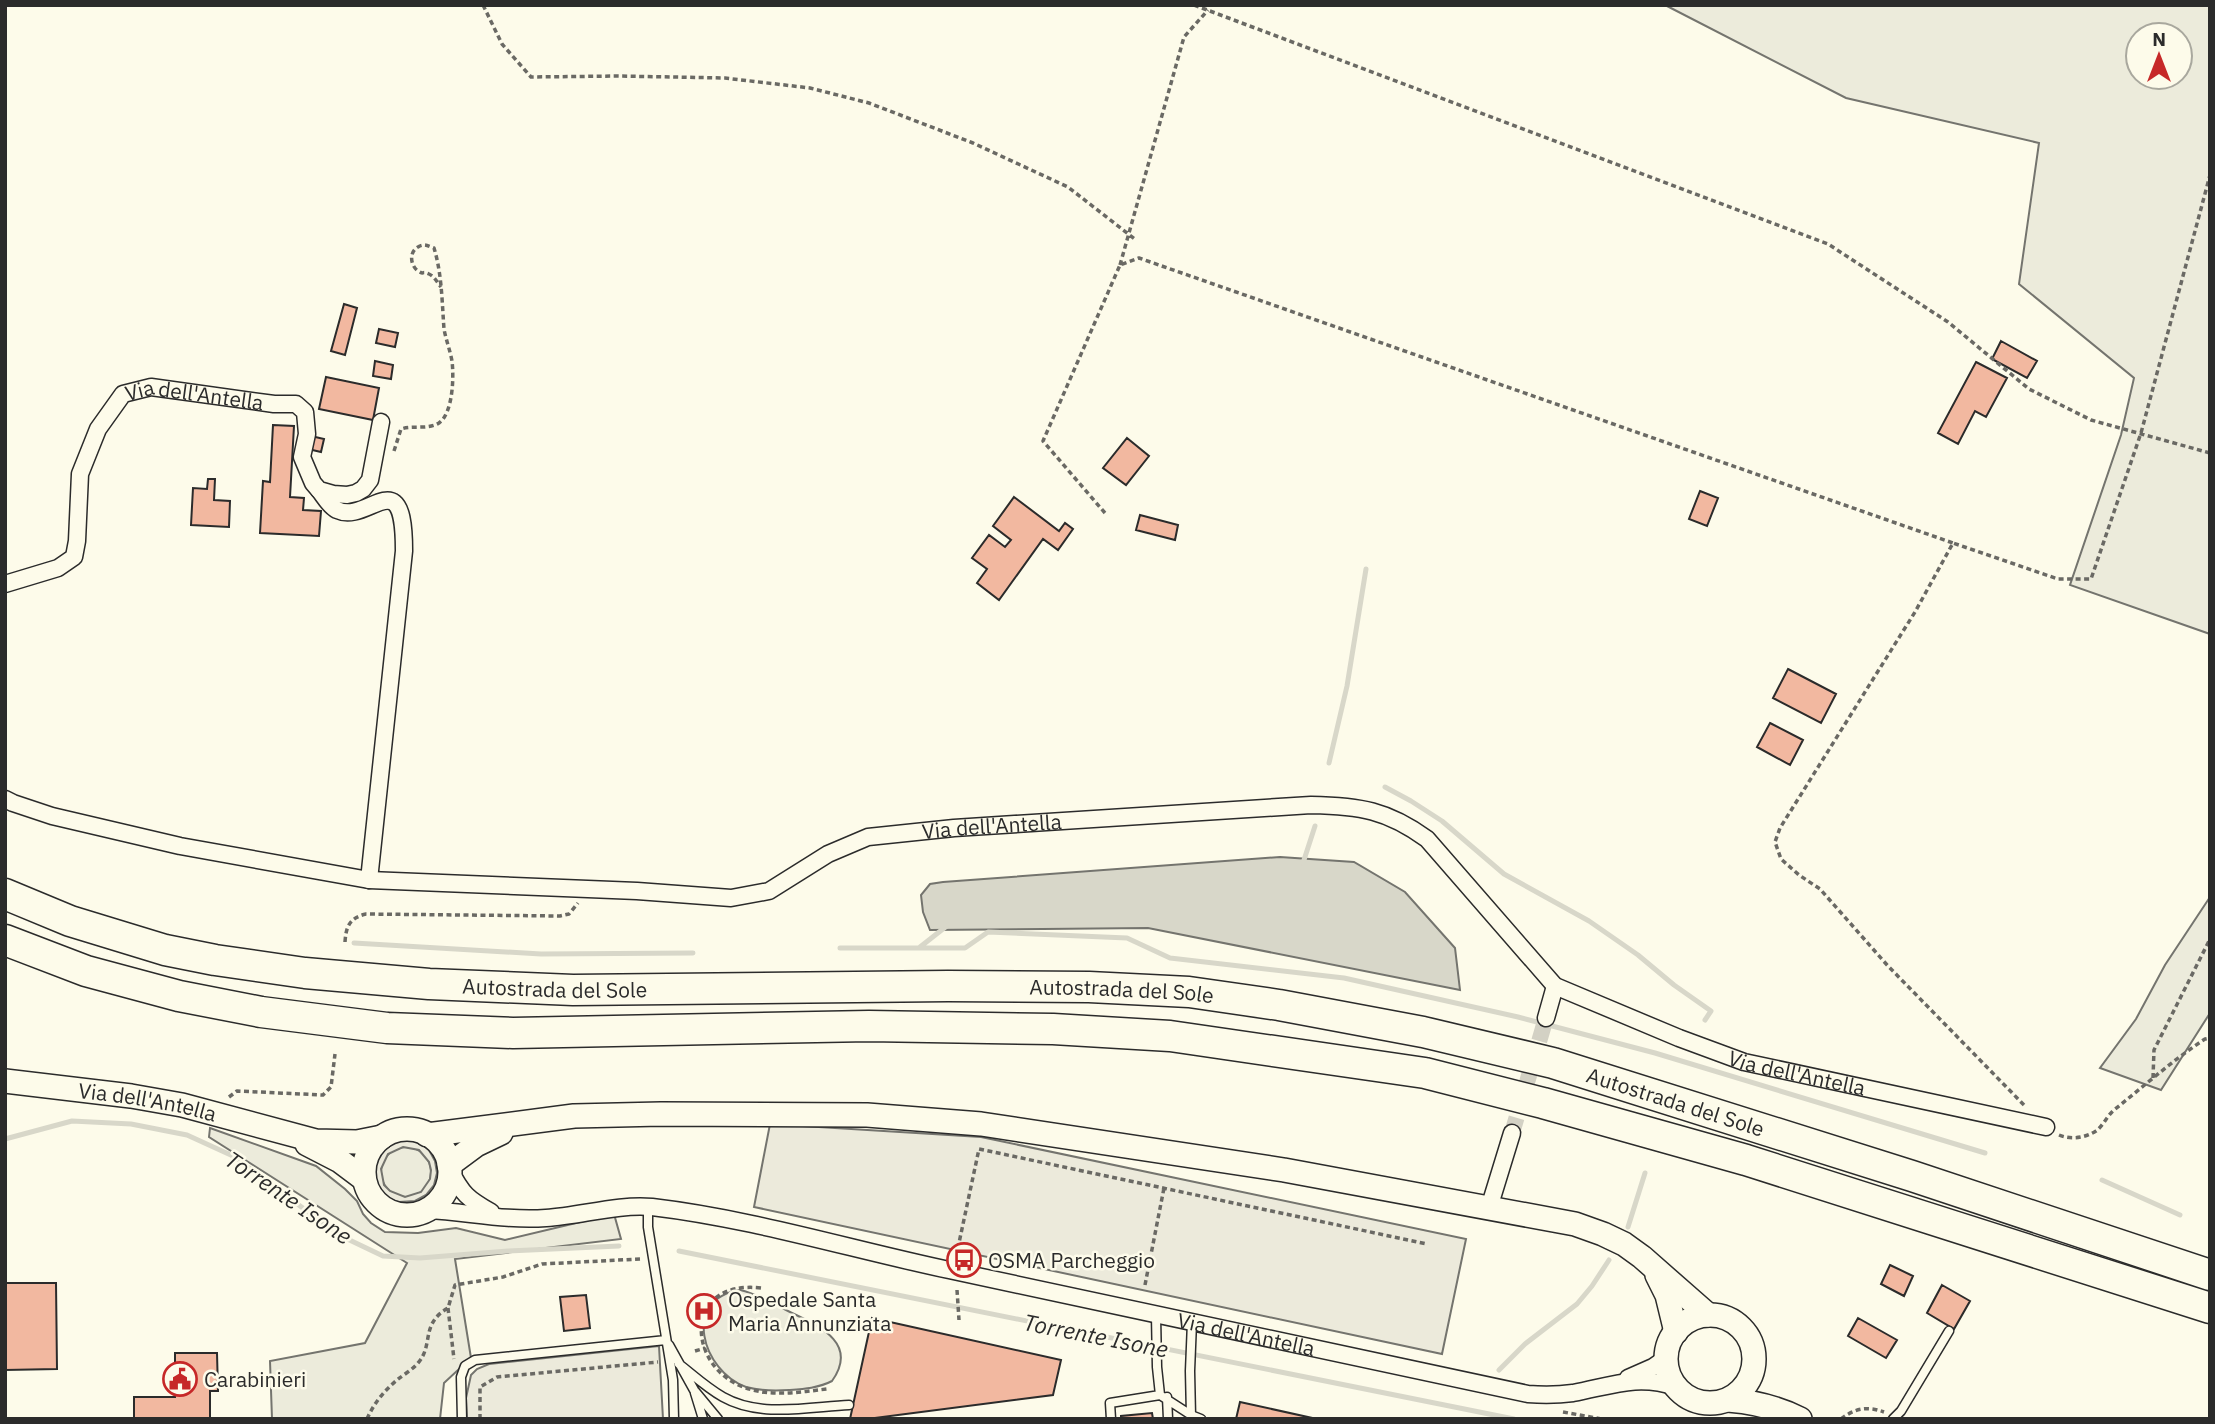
<svg xmlns="http://www.w3.org/2000/svg" width="2215" height="1424" font-family="'IBM Plex Sans',sans-serif">
<style>
.green{fill:#ecebdb;stroke:#74746e;stroke-width:2;fill-rule:evenodd}
.parking{fill:#eceadb;stroke:#74746e;stroke-width:2;fill-rule:evenodd}
.water{fill:#d8d7c9;stroke:#74746e;stroke-width:2}
.lines{fill:none;stroke-linecap:round;stroke-linejoin:round}
.stream{stroke:#d8d7c9;stroke-width:5}
.building{fill:#f2b8a0;stroke:#2b2b2b;stroke-width:2}
.street-tunnel{stroke:#d3d1c4;stroke-width:16;stroke-dasharray:16 8;stroke-linecap:butt}
.lane-casing{stroke:#2b2b2b;stroke-width:11}
.street-casing{stroke:#2b2b2b;stroke-width:19}
.secondary-casing{stroke:#2b2b2b;stroke-width:26}
.highway-casing{stroke:#2b2b2b;stroke-width:33}
.path{stroke:#6a6964;stroke-width:3.5;stroke-dasharray:5 3.5;stroke-linecap:butt}
.lane{stroke:#fdfbea;stroke-width:8}
.street{stroke:#fdfbea;stroke-width:16}
.secondary{stroke:#fdfbea;stroke-width:23}
.highway{stroke:#fdfbea;stroke-width:30}
.labels{text-anchor:middle;dominant-baseline:central;stroke-width:5;stroke-linejoin:round;paint-order:stroke}
.street-label{font-size:21px;fill:#2b2b2b;stroke:#fdfbea}
.poi-label{font-size:21px;fill:#2b2b2b;stroke:#fdfbea;text-anchor:start}
.water-label{font-size:23px;font-style:italic;fill:#2b2b2b;stroke:#fdfbea}
</style>
<rect width="100%" height="100%" fill="#fdfbea"/>
<path class="green" d="M1665,5h545v629l-140,-49 51,-150 13,-57 -115,-94 20,-141 -193,-45zM2180,35v42h-42v-42z
M2210,897v116l-49,77 -61,-22 36,-49 29,-54z
M210,1128l106,38 29,23 12,12 6,13 8,9 14,9 33,1 38,-5 49,12 109,-26 7,25 -166,20 16,99 -27,25 -4,36h-168l-2,-58 95,-18 42,-80 -198,-126z
M381 1172a25 25 0 1 1 50 0a25 25 0 1 1-50 0Z
M740,1290c18,4 34,14 50,22 29,14 69,31 42,69 -13,7 -29,8 -43,9 -14,1 -28,1 -43,-3 -44,-16 -65,-88 -6,-97z"/>
<path class="parking" d="M770,1124l211,13 485,102 -24,115 -688,-147z
M399,1139l20,3 10,8 6,11 2,12 -3,12 -8,10 -11,6 -16,1 -8,-2 -12,-11 -4,-6 -2,-16 6,-15 12,-10zM403,1147l16,3 10,12 2,8 -1,9 -9,13 -16,5 -15,-6 -6,-6 -3,-16 7,-15z
M659,1346l4,73h-196l-1,-21 5,-23 6,-6 12,-5z"/>
<path class="water" d="M1280,857l74,5 51,30 50,56 5,42 -312,-62 -218,2 -7,-18 -2,-17 9,-11 13,-2z"/>
<g class="lines">
<path class="stream" d="M1329,763l18,-77 19,-117
M1385,787l26,14 31,20 62,53 85,47 49,34 36,30 37,26 -6,9
M1303,863l12,-37
M354,943l187,11 152,-1
M920,947l28,-22
M840,948h125l23,-16 139,6 43,20 174,20 174,39 137,36 330,100
M5,1139l67,-18 59,3 56,11 46,21 106,79 44,21 37,2 88,-7 111,-5
M2102,1180l78,35
M1628,1227l17,-54
M679,1251l835,168
M1499,1370l26,-26 52,-40 15,-18 17,-26"/>
</g>
<path class="building" d="M344,304l13,4 -12,47 -14,-4z
M379,329l19,4 -3,14 -19,-4z
M2001,341l36,20 -10,17 -35,-19z
M375,361l18,4 -2,14 -18,-3z
M1976,362l31,16 -21,39 -11,-6 -17,33 -20,-11z
M326,377l53,11 -6,32 -54,-11z
M273,425l21,1 -4,71 14,1 -1,12 18,1 -2,25 -59,-3 3,-52 7,1z
M311,436l13,3 -3,13 -13,-3z
M1127,438l22,18 -23,29 -23,-17z
M208,479h7l-1,21 16,1 -1,26 -38,-2 2,-37 14,1z
M1700,491l18,7 -11,28 -18,-7z
M1014,497l45,34 6,-8 8,6 -15,21 -15,-11 -44,61 -22,-17 10,-14 -15,-11 17,-23 16,12 6,-7 -18,-14z
M1140,515l38,10 -3,15 -39,-10z
M1788,669l48,25 -15,29 -48,-25z
M1770,723l33,17 -13,25 -33,-18z
M1890,1265l23,11 -9,20 -23,-12z
M5,1283h51l1,86 -52,1z
M1942,1285l28,16 -16,28 -27,-16z
M586,1295l4,33 -26,3 -4,-34z
M872,1318l189,42 -8,35 -186,24h-17z
M1858,1318l39,22 -11,18 -38,-22z
M175,1353h42l1,38h-8v28h-76v-22h41z
M1240,1402l77,17h-81z
M1152,1413l1,6h-32v-3z"/>
<g class="lines">
<path class="street-tunnel" d="M1512,1133l34,-115"/>
<g class="lane-casing">
<path id="lane" d="M648,1207v20l25,153 1,39
M1156,1315l1,52 3,28 31,20 10,4
M669,1345l25,45 24,29
M679,1364c14,11 28,24 44,33 37,21 86,10 126,8
M695,1393l8,26
M1167,1397l1,22
M1191,1416l-1,-45 2,-49
M462,1419l-1,-42 4,-11 10,-6 191,-20
M1111,1419l-1,-16 50,-8
M1893,1419l8,-8 48,-80"/>
</g>
<g class="street-casing">
<g id="street">
<path d="M319,490c5,6 10,16 18,20 32,15 67,-52 67,41l-35,329"/>
<path id="s1" d="M5,584l53,-16 16,-11 3,-16 3,-67 18,-45 25,-35 28,-7 123,17h22l9,8 2,22 -5,23 11,26 6,7 14,4 14,1 9,-2 7,-4 7,-9 11,-58"/>
<path id="s2" d="M5,799l8,4 39,13 128,30 189,34 268,11 94,7 38,-7 59,-37 40,-17 86,-9 357,-23c49,1 76,5 116,34l128,147 124,52 65,24 302,65"/>
<path d="M1546,1018l9,-32"/>
<path d="M450,1170c12,24 18,29 41,42"/>
<path d="M1489,1208l23,-75"/>
<path id="s3" d="M428,1210c39,2 78,11 118,8 35,-2 70,-14 106,-11 101,12 198,42 297,63 193,42 386,83 579,124 15,1 30,1 45,-1 38,-7 64,-19 103,-6"/>
<path d="M1628,1378l25,-11 13,-9"/>
</g>
</g>
<g class="secondary-casing">
<g id="secondary">
<path id="s4" d="M5,1081l126,15 51,9 134,36 41,1 25,-5"/>
<circle cx="407" cy="1172" r="43"/>
<path d="M427,1135l147,-19 87,-2 206,1 114,9 303,46 291,54 28,10 21,10 18,13 66,58"/>
<path d="M307,1144l33,17 24,18"/>
<path d="M449,1165l27,-20 25,-12"/>
<path d="M1657,1275l10,20 9,37"/>
<circle cx="1710" cy="1359" r="44"/>
<path d="M1728,1400c25,2 49,7 72,19"/>
</g>
</g>
<g class="highway-casing">
<g id="highway">
<path id="s5" d="M5,894l65,27 95,29 50,10 90,13 124,11 144,6 375,-4 141,1 100,5 90,13 144,27 130,31 359,113 298,99"/>
<path d="M5,940l81,31 93,25 82,16 126,16 126,5 356,-7 184,3 117,7 255,37 118,30 203,57 464,148"/>
</g>
</g>
<path class="path" d="M483,5l19,39 29,33 87,-1 107,2 85,10 59,15 104,40 95,44 68,53
M1194,5l634,239 120,78 81,67 62,31 119,33
M1120,265l64,-228 24,-27
M394,451l7,-22c12,-4 26,1 38,-6 14,-10 15,-46 13,-62 -2,-11 -6,-21 -8,-32 -2,-26 -2,-55 -10,-81 -6,-2 -10,-5 -16,-1 -9,5 -8,18 0,24 8,5 2,-1 11,3 5,2 8,8 12,13
M1105,513l-62,-72 77,-176 19,-7 814,285
M345,942c1,-15 4,-24 21,-28l194,2 9,-2 9,-11
M2153,1078l1,-28 56,-111
M229,1097l8,-6 86,4 8,-8 4,-33
M2024,1105l-136,-139 -68,-77 -21,-14 -18,-16 -6,-17 5,-14 135,-216 38,-69 105,36h33l50,-146 69,-258
M2059,1135c12,5 26,3 37,-4 7,-5 11,-15 18,-21 30,-24 59,-50 91,-71l5,-1
M956,1257l23,-108 448,95
M1145,1285l19,-97
M761,1288c-79,-9 -75,80 -15,100 26,9 54,4 81,1
M957,1290l2,30
M448,1308l6,51
M695,1351l10,-3
M1563,1412l39,7
M367,1419c7,-16 17,-28 30,-39 6,-5 15,-10 21,-17 16,-18 2,-39 30,-55l7,-23 48,-8 39,-13 98,-5
M480,1419v-32l17,-10 161,-15
M1841,1419c14,-11 26,-13 43,-7"/>
<use href="#lane" class="lane"/>
<use href="#street" class="street"/>
<use href="#secondary" class="secondary"/>
<use href="#highway" class="highway"/>
</g>
<defs>
<g id="bus-ring" transform="scale(1.75)"><circle r="9.5" fill="#fdfbea" stroke="#c62828" stroke-width="1.5"/><path d="M-5-6H5V4H4V6H2V4H-2V6H-4V4H-5ZM-3.5-4V0h7V-4ZM-3.5 1.2v1.5H-2V1.2ZM2 1.2v1.5H3.5V1.2Z" fill="#c62828"/></g>
<g id="hospital-ring" transform="scale(1.75)"><circle r="9.5" fill="#fdfbea" stroke="#c62828" stroke-width="1.5"/><path d="M-5-5h3v3.5h4V-5h3V5h-3V1.5h-4V5h-3Z" fill="#c62828"/></g>
<g id="civic-ring" transform="scale(1.75)"><circle r="9.5" fill="#fdfbea" stroke="#c62828" stroke-width="1.5"/><path d="M-.6-6.5H3V-4.5H.6V-3L4-1V1h2V6H-6V1h2V-1L-.6-3ZM-1.2 2.5V6h2.4V2.5Z" fill="#c62828"/></g>
</defs>
<g fill-rule="evenodd">
<use href="#bus-ring" x="964" y="1260"/>
<use href="#hospital-ring" x="704" y="1311"/>
<use href="#civic-ring" x="180" y="1379"/>
</g>
<g class="labels">
<g class="street-label">
<text stroke="none"><textPath href="#s1" startOffset="322">Via dell'Antella</textPath></text>
<text stroke="none"><textPath href="#s2" startOffset="1012">Via dell'Antella</textPath></text>
<text stroke="none"><textPath href="#s5" startOffset="562">Autostrada del Sole</textPath></text>
<text stroke="none"><textPath href="#s5" startOffset="1129">Autostrada del Sole</textPath></text>
<text stroke="none"><textPath href="#s2" startOffset="1908">Via dell'Antella</textPath></text>
<text stroke="none"><textPath href="#s5" startOffset="1696">Autostrada del Sole</textPath></text>
<text stroke="none"><textPath href="#s4" startOffset="144">Via dell'Antella</textPath></text>
<text stroke="none"><textPath href="#s3" startOffset="833">Via dell'Antella</textPath></text>
</g>
<g class="poi-label">
<text x="988" y="1260">OSMA Parcheggio</text>
<text x="728" y="1299">Ospedale Santa<tspan x="728" dy="24">Maria Annunziata</tspan></text>
<text x="204" y="1379">Carabinieri</text>
</g>
<g class="water-label">
<text transform="translate(289 1197) rotate(34)">Torrente Isone</text>
<text transform="translate(1096 1335) rotate(11)">Torrente Isone</text>
</g>
</g>
<rect width="2215" height="1424" fill="none" stroke="#2b2b2b" stroke-width="14"/>
<g transform="translate(2159 56)"><circle r="33" fill="#fdfbea" stroke="#a9a89e" stroke-width="2"/>
<path d="M0-5L12 26L0 18L-12 26Z" fill="#c62828"/>
<text y="-10" font-size="19" font-weight="bold" text-anchor="middle" fill="#2b2b2b">N</text>
</g>
</svg>
